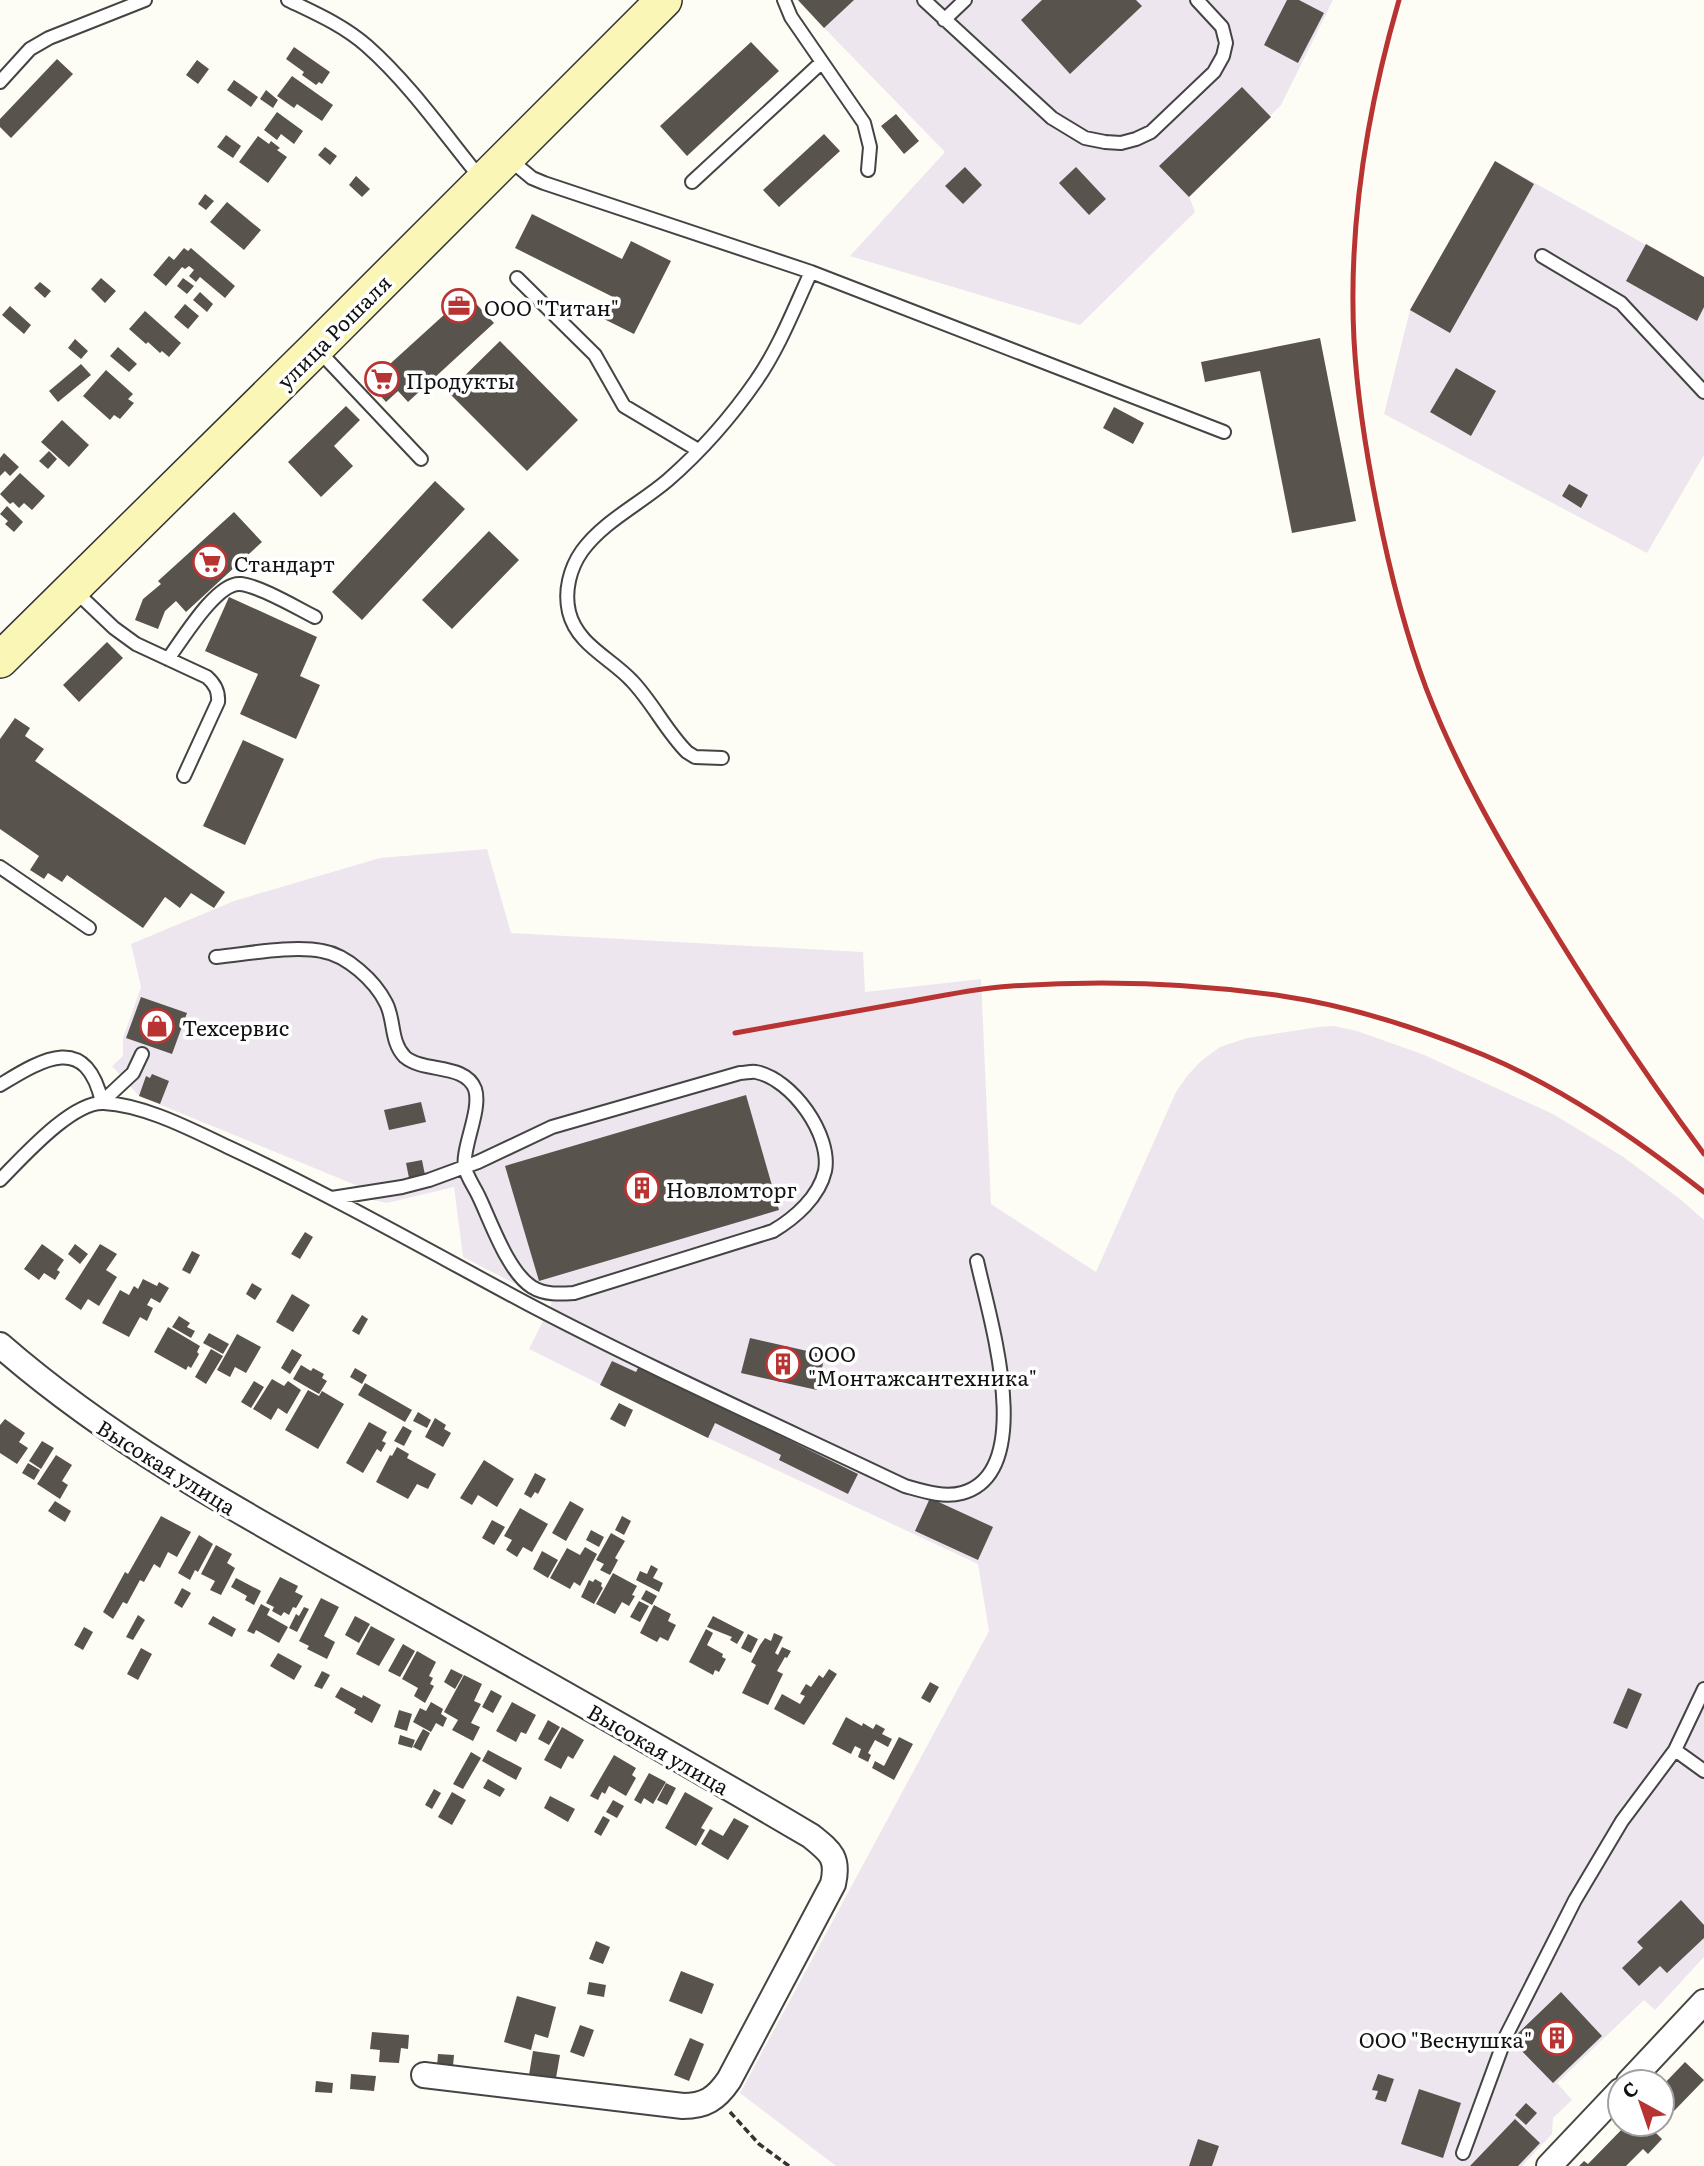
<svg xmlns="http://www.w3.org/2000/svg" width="1704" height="2166" font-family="Literata,serif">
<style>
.industrial{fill:#eee6ee}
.building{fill:#59534e}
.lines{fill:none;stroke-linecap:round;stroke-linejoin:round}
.lane-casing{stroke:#444;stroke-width:16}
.street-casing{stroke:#444;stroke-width:28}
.secondary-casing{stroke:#333;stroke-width:38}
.path{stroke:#333;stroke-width:3.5;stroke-dasharray:7 3.5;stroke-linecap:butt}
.lane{stroke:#fff;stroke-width:12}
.street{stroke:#fff;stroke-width:24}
.secondary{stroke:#f9f6b6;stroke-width:35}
.rail{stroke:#b83432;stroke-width:5}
.labels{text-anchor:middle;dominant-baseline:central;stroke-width:7;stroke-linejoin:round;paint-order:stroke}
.poi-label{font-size:21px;fill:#111;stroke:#fff;text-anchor:start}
.street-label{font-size:21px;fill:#111;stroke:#fff}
</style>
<rect width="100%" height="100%" fill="#fefdf5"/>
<path class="industrial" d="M797,0h536l-52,105 -92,91 6,16 -115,113 -230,-69 95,-104z
M1495,161l209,116v178l-57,98 -263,-139 26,-104z
M487,849l24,84 352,19 2,40 116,-13 10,225 105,68 80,-180 11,-16 14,-15 19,-14 27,-9 71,-11 16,-1 23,5 65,23 131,60 69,42 58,43 24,21v737l-49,53 -11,-10 -87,83 15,17 -19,18 -1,16 -30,32h-686l-96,-73 249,-462 -11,-67 -270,-126 -179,-89 23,-46 -89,-46 -9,-70 -67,16 -24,-5 -5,-12 -219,-90 -27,-30 11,-10v-18l18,-51 -10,-43 103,-43 146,-43z"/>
<path class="building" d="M798,0h56l-30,28z
M1042,0h94l6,6 -72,68 -49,-54z
M1287,0h12l25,13 -26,50 -34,-18z
M751,42l28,29 -92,85 -27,-30z
M294,47l36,25 -8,12 -3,-2 -3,3 -14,-10 2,-3 -18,-13z
M57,59l16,15 -62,64 -11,-11v-8z
M197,60l12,9 -11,15 -12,-9z
M292,76l41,29 -11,16 -25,-17 -3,4 -17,-12z
M234,80l24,17 -7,10 -24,-17z
M1242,87l29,30 -82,80 -30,-31z
M266,90l12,10 -5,8 -13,-9z
M277,112l26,19 -9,13 -13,-10 -4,6 -13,-10z
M896,114l23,27 -15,13 -23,-28z
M824,134l16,17 -61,56 -16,-17z
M226,135l15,11 -8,12 -16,-11z
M258,136l11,8 2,-3 9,7 -3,2 10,7 -19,26 -29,-21z
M325,147l12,9 -7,9 -12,-10z
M1495,161l39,23 -84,149 -40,-23z
M965,167l17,18 -19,19 -18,-18z
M1076,167l30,32 -17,16 -30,-32z
M356,176l14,13 -8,8 -13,-12z
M205,194l9,7 -8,9 -8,-6z
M227,202l34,28 -17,20 -34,-28z
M532,214l90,45 9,-18 40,20 -37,73 -30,-15 11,-21 -100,-50z
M1646,244l58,33v30l-7,14 -71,-40z
M184,248l4,3 3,-3 44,38 -10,12 -25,-21 -4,5 -7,-6 5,-6 -5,-4 -4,3 -3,-2 -16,19 -13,-11 16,-19 5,4z
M101,278l15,13 -11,12 -14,-14z
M183,278l11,8 -7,8 -10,-8z
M40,282l11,9 -6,7 -11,-10z
M200,292l13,12 -6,8 -14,-12z
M467,294l27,29 -86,79 -10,-11 -12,11 -17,-19z
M185,304l14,12 -11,13 -14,-12z
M10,306l21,19 -7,9 -22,-19z
M145,311l36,32 -12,14 -7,-6 -2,2 -12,-11 -2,2 -17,-15z
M1320,338l36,183 -64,12 -32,-162 -55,11 -4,-20z
M75,339l13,12 -7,8 -13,-11z
M500,341l78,79 -51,51 -79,-79z
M118,347l19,17 -8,8 -19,-16z
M81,364l10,11 -33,27 -9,-11z
M1456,368l40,23 -25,45 -41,-24z
M106,370l27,24 -5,5 6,4 -14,16 -6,-4 -4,5 -27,-24z
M346,406l14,14 -26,26 19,20 -32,31 -33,-35z
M1114,407l30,16 -11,21 -30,-16z
M62,420l27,25 -20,22 -28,-25z
M49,451l8,8 -9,10 -9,-8z
M4,453l15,14 -9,9 -5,-5 -5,5v-18z
M20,473l25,23 -13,14 -8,-7 -5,5 -6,-6 -3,2 -10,-10z
M435,481l30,28 -103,111 -30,-28z
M1569,484l19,11 -7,13 -19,-12z
M7,506l16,16 -9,10 -9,-8 3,-3 -8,-7z
M234,512l28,30 -76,70 -10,-11 -11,10 -7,18 -23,-9 8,-21 18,-15 -3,-3z
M489,531l30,29 -67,69 -30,-29z
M229,597l88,40 -17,39 20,9 -24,54 -56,-25 18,-40 -53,-23z
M107,642l16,16 -44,44 -16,-17z
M15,718l15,10 -5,8 19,13 -9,12 190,131 -11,16 -23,-15 -11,15 -15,-11 -22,31 -76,-53 -5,7 -14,-9 -4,6 -14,-9 9,-14 -39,-27v-90z
M243,740l41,19 -39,86 -42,-19z
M141,997l46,16 -15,41 -46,-16z
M152,1074l17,7 -9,23 -21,-8 7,-20 4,2z
M746,1095l33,115 -240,71 -34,-115z
M421,1102l5,20 -37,8 -5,-20z
M422,1160l3,15 -16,3 -3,-15z
M305,1232l8,5 -13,22 -9,-5z
M42,1244l22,16 -7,10 3,2 -5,8 -11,-7 -5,7 -15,-11z
M75,1244l13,10 -8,10 -12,-10z
M100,1244l17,10 -11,16 11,7 -18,29 -11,-7 -7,11 -16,-11z
M192,1251l8,4 -10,19 -8,-4z
M143,1279l14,7 2,-4 10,6 -9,15 -9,-5 -4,7 6,3 -6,13 -7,-4 -11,20 -27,-14 18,-33 9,5 5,-9 4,3z
M252,1283l10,6 -7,11 -9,-6z
M292,1294l18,11 -17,27 -17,-10z
M362,1315l6,4 -9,16 -7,-4z
M179,1316l11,7 -3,4 8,4 -4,7 -19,-11z
M168,1327l32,19 -3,6 2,2 -8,14 -3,-2 -2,4 -32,-18z
M209,1333l20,11 -6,10 -20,-11z
M237,1334l24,13 -15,26 -11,-6 -5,10 -13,-7z
M750,1338l75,17 -8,35 -76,-17z
M211,1349l12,7 -17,28 -11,-7z
M292,1349l10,6 -12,19 -9,-6z
M612,1361l24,11 3,-6 219,108 -10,20 -69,-34 2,-5 -66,-32 -7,15 -108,-53z
M301,1365l10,6 2,-3 11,6 -2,4 5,3 -8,13 -26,-15z
M355,1368l12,7 -5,9 -12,-7z
M272,1379l12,7 4,-5 13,9 -14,24 -9,-6 -7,12 -18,-11z
M254,1381l10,6 -13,21 -10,-6z
M365,1383l47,27 -7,12 -47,-27z
M308,1390l11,6 3,-5 22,13 -26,45 -33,-19z
M619,1403l14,7 -8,17 -15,-8z
M418,1412l13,8 -4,8 -14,-7z
M435,1418l11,7 -2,4 7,4 -8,14 -18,-10z
M5,1419l20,14 -6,9 9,6 -11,16 -17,-11v-28z
M369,1422l18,10 -5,9 4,2 -5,9 -4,-3 -14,24 -17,-10z
M403,1426l9,5 -8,15 -10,-5z
M42,1441l12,7 -13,21 -12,-8z
M397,1447l12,7 -2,4 29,16 -8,15 -11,-5 -9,15 -32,-17 14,-27 2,1z
M56,1455l16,10 -10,16 6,4 -8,14 -23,-15z
M484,1460l30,19 -17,28 -19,-12 -6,10 -12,-7z
M28,1463l12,7 -6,10 -12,-7z
M535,1473l11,6 -8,15 -3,-2 -4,6 -7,-4z
M930,1498l63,29 -15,33 -63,-29z
M55,1501l16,10 -6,11 -17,-11z
M570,1501l14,8 -18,32 -14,-8z
M520,1508l28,16 -16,28 -9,-5 -6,10 -11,-7 6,-10 -8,-4z
M161,1516l30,16 -14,25 -9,-5 -8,16 -6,-4 -10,18 -4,-2 -13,24 -4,-2 -10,17 -10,-7 22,-40 3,2z
M622,1516l9,5 -7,14 -9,-5z
M492,1520l13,7 -11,18 -12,-7z
M591,1530l13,7 -5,10 -13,-7z
M611,1533l14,8 -10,17 3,2 -8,15 -10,-5 4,-6 -8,-4z
M199,1535l14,9 -15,28 -3,-2 -5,10 -12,-7z
M216,1545l16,9 -5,9 8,5 -14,27 -11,-5 5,-9 -14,-7z
M585,1547l12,7 -17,32 -6,-4 -4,7 -20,-11 17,-30 13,7z
M542,1551l16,9 -10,18 -15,-9z
M651,1565l7,4 -5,9 10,5 -4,9 -23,-12 4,-9 7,3z
M613,1573l24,13 -5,9 3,1 -6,10 -7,-4 -7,12 -19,-10z
M280,1577l18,9 -3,6 8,4 -7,12 -3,-1 -4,8 -5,-3 -3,4 -9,-5 2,-4 -8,-4z
M236,1578l25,13 -7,14 -9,-5 2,-4 -16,-9z
M595,1579l7,4 -1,3 2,2 -9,16 -13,-7 8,-17 4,2z
M182,1588l9,5 -9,15 -8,-5z
M646,1590l11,6 -5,9 -11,-6z
M321,1598l18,9 -15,29 11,6 -8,17 -20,-10 2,-3 -10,-5z
M639,1601l10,5 -9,16 -10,-5z
M261,1604l9,5 -3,6 21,12 -9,16 -23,-13 -2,4 -7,-3z
M654,1605l17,9 -3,7 8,4 -8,16 -8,-4 -3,5 -17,-9z
M304,1607l5,2 -12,23 -8,-4 7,-14 3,2z
M138,1615l7,5 -12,20 -7,-3z
M213,1616l23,13 -4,8 -24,-13z
M355,1616l15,8 -11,19 -14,-8z
M713,1616l31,16 -7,12 -7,-4 2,-3 -25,-10z
M371,1626l24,13 -16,27 -23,-12z
M84,1627l9,5 -10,18 -9,-5z
M706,1629l7,4 -6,12 16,9 -1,3 4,2 -7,13 -4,-2 -2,5 -24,-13z
M774,1633l9,4 -8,16 3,2 4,-8 9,4 -4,7 -2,-1 -8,14 6,3 -15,31 -26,-12 14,-28 -5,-3 9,-17 5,-7 6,3z
M748,1634l10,5 -7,14 -10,-5z
M403,1644l12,7 -15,26 -12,-6z
M141,1648l11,6 -14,26 -11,-6z
M417,1651l19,11 -7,14 4,2 -3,6 4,2 -9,17 -11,-7 4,-8 -16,-9z
M278,1653l24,13 -8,14 -24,-14z
M451,1669l12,6 -8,14 -11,-7z
M829,1669l8,5 -33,51 -30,-16 8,-15 18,10 5,-8 -5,-2 6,-10 5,3 8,-12 4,3z
M322,1671l8,4 -8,14 -8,-3z
M464,1675l18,9 -8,17 7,3 -10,19 9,4 -7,14 -21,-11 6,-10 -14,-8z
M930,1682l9,5 -9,16 -9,-5z
M341,1687l21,11 1,-3 18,10 -9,18 -18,-10 2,-4 -21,-12z
M1628,1688l14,6 -15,35 -14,-6z
M491,1690l11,6 -9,17 -11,-6z
M431,1702l12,7 -2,5 6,4 -4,9 -7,-4 -5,9 -18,-10 7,-14 6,3z
M512,1702l24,13 -10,19 -5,-2 -5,10 -20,-11z
M399,1710l13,4 -5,17 -13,-4z
M846,1717l16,9 1,-3 10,6 3,-5 9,5 -3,5 10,5 -4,8 -13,-7 -7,13 3,2 -3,7 -10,-5 3,-8 -6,-3 -4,8 -19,-10z
M548,1720l12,7 -11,18 -11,-6z
M562,1727l22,13 -11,19 -5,-3 -7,13 -17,-9z
M423,1729l7,4 -9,18 -8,-4z
M400,1735l15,5 -3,8 -14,-4z
M899,1737l14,7 -19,36 -22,-12 3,-7 9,5z
M488,1750l34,18 -6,12 -34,-19z
M471,1752l10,6 -18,31 -10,-5z
M614,1755l22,13 -4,7 4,3 -10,18 -17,-10 -4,8 -3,-2 -4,8 -8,-4z
M649,1773l17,9 -13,22 -9,-6 -3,6 -7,-4z
M488,1779l17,10 -5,8 -17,-9z
M666,1783l10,5 -9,17 -10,-5z
M434,1789l7,4 -9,16 -7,-4z
M452,1792l14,8 -14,25 -14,-8z
M685,1792l28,16 -12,20 4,2 -9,16 -31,-18z
M550,1796l25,13 -7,13 -24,-14z
M613,1800l11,6 -7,12 -11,-6z
M603,1816l7,4 -9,16 -7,-4z
M734,1818l15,8 -21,34 -27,-16 9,-15 13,7z
M1681,1900l23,25v13l-37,35 -7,-7 -21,20 -17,-18 21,-20 -6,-6z
M596,1941l14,6 -7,17 -14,-5z
M681,1971l33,13 -12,30 -33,-13z
M589,1982l17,3 -2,12 -17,-3z
M1561,1992l41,44 -49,47 -42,-43z
M517,1996l39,11 -8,31 -13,-4 -4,16 -27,-8z
M580,2025l14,5 -10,27 -14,-5z
M372,2032l37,3 -1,14 -7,-1 -2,15 -20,-1 1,-12 -10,-1z
M690,2038l14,6 -15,37 -15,-6z
M533,2051l27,4 -4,23 -27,-3z
M438,2054l16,1 -1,11h-16z
M1685,2062l19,18 -30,31 -12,-12v-13z
M351,2074l25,2 -2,15 -24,-2z
M1378,2074l16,5 -8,23 -11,-3 3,-8 -6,-1z
M316,2081l17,2 -1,10 -17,-1z
M1419,2089l42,14 -18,55 -42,-14z
M1526,2103l11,10 -11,12 -11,-10z
M1515,2119l25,24 -22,23h-48z
M1627,2124h20l15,15 -14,15 -5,-5 -17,17h-47l5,-5 4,3z
M1198,2139l21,7 -7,20h-23z"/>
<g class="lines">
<g class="lane-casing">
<path id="lane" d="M288,0c27,13 55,25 79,46 44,39 78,89 115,134
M784,0l7,17 73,106 6,24 -2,23
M924,0l128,118 33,20 20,4 16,1 15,-4 15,-7 63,-60 9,-16 3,-13 -4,-16 -25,-27
M944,20l21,-20
M0,82l30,-33 19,-11 96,-38
M509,159l23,19 12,5 267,89 413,160
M692,182l130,-120
M1542,256l79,47 83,89
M517,278l78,77 29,51 74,44
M318,350l103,109
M73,589l41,39 22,16 71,33c8,7 12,14 11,25l-34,74
M168,659c14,-19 49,-78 73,-75 19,2 56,24 74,33
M722,758l-27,-1 -8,-5c-21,-21 -34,-49 -55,-71 -21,-23 -55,-36 -63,-69 -5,-21 1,-44 13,-61 22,-30 58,-47 86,-71 32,-28 63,-63 88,-99 23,-33 38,-72 55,-109
M0,867l89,61
M216,957c31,-3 77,-12 106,-6 25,4 53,30 64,52 9,17 4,39 19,54 19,16 60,6 70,32 7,21 -14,60 -10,79 2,9 10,20 14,29 12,25 29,75 53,90 13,8 28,7 42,6l199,-62c22,-13 46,-34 52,-60 7,-36 -33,-92 -69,-99 -4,-1 -11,1 -16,1l-188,54 -74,35 -49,18 -27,7 -70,11
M0,1085c44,-27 86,-52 102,17l31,-29 9,-19
M0,1180c22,-22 72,-79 104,-77 41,2 88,27 124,44 103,48 201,104 300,157 124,65 251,122 377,182 18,5 38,12 57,7 77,-21 26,-180 15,-232
M1675,1750l29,21
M1463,2153l43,-117 69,-136 47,-79 53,-71 29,-61"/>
</g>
<g class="street-casing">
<path id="street" d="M0,1345c118,103 256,176 392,252 140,78 280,157 419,239 20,16 28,22 22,48l-104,196c-13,19 -24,26 -46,26l-259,-31
M1629,2082l75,-80
M1549,2166l71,-75"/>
</g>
<g class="secondary-casing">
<path id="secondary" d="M0,660l316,-312 348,-348"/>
</g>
<path class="path" d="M730,2112l29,32 30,22"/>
<use href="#lane" class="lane"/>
<use href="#street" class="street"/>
<use href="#secondary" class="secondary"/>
<path class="rail" d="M1399,0c-32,110 -51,225 -45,340 3,55 12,112 23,167 12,61 27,122 49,181 30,78 71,150 115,222 51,84 104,165 163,244
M735,1033c58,-10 115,-21 172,-31 35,-6 70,-14 105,-16 89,-6 182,-3 270,10 68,10 139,33 202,59 81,34 152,84 220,137"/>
</g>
<defs>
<g id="office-ring" transform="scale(1.75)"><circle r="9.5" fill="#fff" stroke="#b83432" stroke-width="1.5"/><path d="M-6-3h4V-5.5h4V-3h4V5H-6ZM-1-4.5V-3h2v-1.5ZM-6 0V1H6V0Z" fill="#b83432"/></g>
<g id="supermarket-ring" transform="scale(1.75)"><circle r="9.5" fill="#fff" stroke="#b83432" stroke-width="1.5"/><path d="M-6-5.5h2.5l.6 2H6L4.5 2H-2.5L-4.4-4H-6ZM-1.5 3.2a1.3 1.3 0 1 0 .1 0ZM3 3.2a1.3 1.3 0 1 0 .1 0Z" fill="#b83432"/></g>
<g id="shop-ring" transform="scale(1.75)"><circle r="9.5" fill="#fff" stroke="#b83432" stroke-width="1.5"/><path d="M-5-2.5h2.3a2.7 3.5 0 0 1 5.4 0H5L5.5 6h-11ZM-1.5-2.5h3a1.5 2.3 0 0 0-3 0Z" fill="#b83432"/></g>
<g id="building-ring" transform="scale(1.75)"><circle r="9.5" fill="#fff" stroke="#b83432" stroke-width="1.5"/><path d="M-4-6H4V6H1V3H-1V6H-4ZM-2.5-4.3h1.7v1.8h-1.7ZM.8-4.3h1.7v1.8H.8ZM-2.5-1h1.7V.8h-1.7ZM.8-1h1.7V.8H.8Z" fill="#b83432"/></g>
</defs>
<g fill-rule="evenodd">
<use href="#office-ring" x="459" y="306"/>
<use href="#supermarket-ring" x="382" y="379"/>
<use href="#supermarket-ring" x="210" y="562"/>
<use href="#shop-ring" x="157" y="1026"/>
<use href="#building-ring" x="642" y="1188"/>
<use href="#building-ring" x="783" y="1364"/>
<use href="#building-ring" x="1557" y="2038"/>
</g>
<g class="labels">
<g class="poi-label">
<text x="484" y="306">ООО "Титан"</text>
<text x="406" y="379">Продукты</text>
<text x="234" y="562">Стандарт</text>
<text x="182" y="1026">Техсервис</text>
<text x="666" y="1188">Новломторг</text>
<text x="808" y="1352">ООО<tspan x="808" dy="24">"Монтажсантехника"</tspan></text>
<text x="1532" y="2038" text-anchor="end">ООО "Веснушка"</text>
</g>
<g class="street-label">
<text transform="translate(333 331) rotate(-45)">улица Рошаля</text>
<text transform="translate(167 1466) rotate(32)">Высокая улица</text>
<text transform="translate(659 1748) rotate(30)">Высокая улица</text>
</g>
</g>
<g transform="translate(1641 2103) rotate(320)"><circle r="33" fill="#ffffff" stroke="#a0a0a0" stroke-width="2"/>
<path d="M0-5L12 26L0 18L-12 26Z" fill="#b83432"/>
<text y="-10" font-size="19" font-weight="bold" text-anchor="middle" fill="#111111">С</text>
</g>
</svg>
